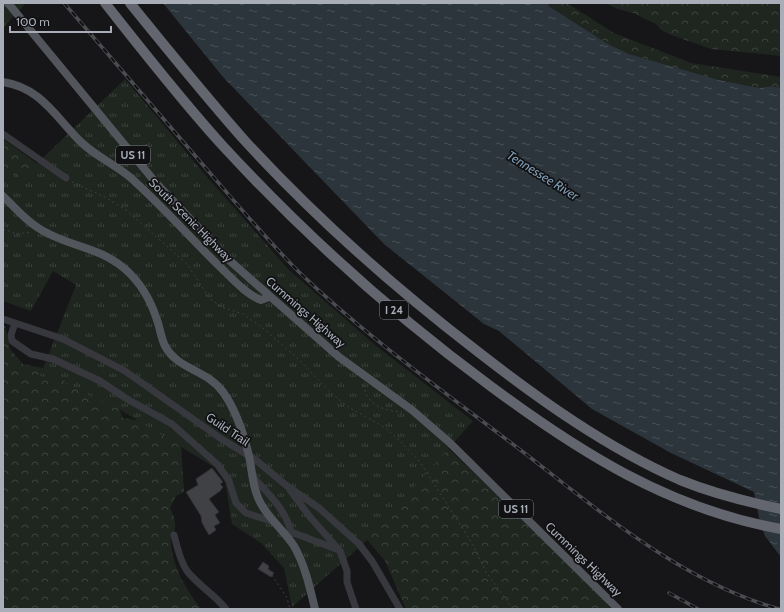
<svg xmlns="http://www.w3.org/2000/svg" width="784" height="612" font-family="Cabin,sans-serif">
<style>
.forest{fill:url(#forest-crowns)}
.park{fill:url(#park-tufts)}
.water{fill:url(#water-ripples)}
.building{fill:#404145;stroke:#303034}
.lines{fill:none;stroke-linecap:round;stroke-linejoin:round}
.path{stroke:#3d3f44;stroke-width:1;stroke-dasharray:2 3;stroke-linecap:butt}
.minor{stroke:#37383d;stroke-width:7}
.major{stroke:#53555c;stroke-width:8}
.highway{stroke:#63666e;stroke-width:10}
.rail-casing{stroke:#4a4c52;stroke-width:3.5}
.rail{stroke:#111113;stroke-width:2;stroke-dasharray:6;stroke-linecap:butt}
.labels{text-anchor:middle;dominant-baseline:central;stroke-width:3.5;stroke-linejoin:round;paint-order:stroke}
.shield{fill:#111113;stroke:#7b7e86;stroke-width:1}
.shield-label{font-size:11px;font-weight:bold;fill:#a8adb8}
.street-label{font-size:12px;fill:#a8adb8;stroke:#111113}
.water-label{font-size:13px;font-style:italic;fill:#7f9bb3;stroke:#111113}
</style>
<defs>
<pattern id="forest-crowns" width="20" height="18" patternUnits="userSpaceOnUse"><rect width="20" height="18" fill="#1e261f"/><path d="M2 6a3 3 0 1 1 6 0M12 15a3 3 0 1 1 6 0" fill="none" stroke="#3c433d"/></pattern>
<pattern id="park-tufts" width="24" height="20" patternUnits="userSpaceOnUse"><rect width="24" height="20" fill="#1e261f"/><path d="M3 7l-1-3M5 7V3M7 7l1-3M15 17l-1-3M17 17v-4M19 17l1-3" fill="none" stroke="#3c433d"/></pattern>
<pattern id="water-ripples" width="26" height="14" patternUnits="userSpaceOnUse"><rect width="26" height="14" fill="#2c353c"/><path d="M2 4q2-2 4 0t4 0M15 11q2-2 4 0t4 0" fill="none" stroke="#485056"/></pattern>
</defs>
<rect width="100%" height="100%" fill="#161618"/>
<path class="forest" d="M544,3h23l47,30 77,30 90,14v11l-9,-2 -13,2 -40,-8 -90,-26 -21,-10z
M605,3h176v53l-70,-7 -40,-14 -10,-5 -5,-6 -23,-11 -15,-4z
M3,139l68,49 358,242 164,157 18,22h-205l-21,-48 -39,-46 -343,-327z
M3,325l2,1 5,23 13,15 30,6 64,34 6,14 24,4 34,22 3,48 -8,4 -6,12c4,8 7,15 4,24 -1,3 -4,4 -3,8 0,25 15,49 30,69h-198z"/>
<path class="park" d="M3,3h23l-23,25z
M125,79l82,98 82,93 86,75 98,76 -108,121 -73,65 -8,-39 -23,-25 -29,-19 -7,-43 -11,-14 -95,-58 -35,-16 -22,-13 -22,-4 36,-91 -23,-14 -22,40 -28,-10v-135l18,13z"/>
<path class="water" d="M163,3h381l64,41 21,10 90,26 40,8 13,-2 9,2v469l-16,-21 -6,-18 -5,-26 -83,-39 -79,-44 -93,-78 -15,-7 -100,-80 -161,-167z"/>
<path class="building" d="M212,468l11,14 -3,2 3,3 -3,4 -11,8 10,13 -4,3 5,8 -6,3 2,4 -7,5 -7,-12 -1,-7 -15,-24 12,-7 -2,-6z
M263,562l6,4 -1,3 6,4 -3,4 -13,-8z"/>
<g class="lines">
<path class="path" d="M72,182l31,14 23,14 61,54 23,35 12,8 21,7 21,15 33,29 35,36 18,14 34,19 15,13 21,22 53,83 13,27 27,37
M3,229l15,5 12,-2
M364,385c2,20 20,26 38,27
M272,575l15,23 3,11"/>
<path class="minor" d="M3,134l63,44
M3,319l60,20 62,32 95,67 37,23 30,25 32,22 40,36 13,17 28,48
M15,323l-4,12 1,6 19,13 22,5 47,22 27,18 45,25 46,41 11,16 7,22 10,10 28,9
M252,476c15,16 34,34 39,56l-4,5
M290,490l20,27 30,34 7,20v11l9,27
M291,532l48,18
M174,535c3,12 6,26 13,36 11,14 28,24 39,38"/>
<path class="major" d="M8,3l148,180 73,77 110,97 73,53 37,32 169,167
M3,82c39,6 53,36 79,61 15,14 34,22 49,35 30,27 57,57 86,86 13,12 28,30 44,36l8,-3
M3,196c14,14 28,30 46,38 28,14 51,14 76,35 16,14 26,32 32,51 3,8 4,18 8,26 13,24 41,23 58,46 13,18 21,43 26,64 3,13 3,26 8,39 7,20 26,34 37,51 11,19 16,42 21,63"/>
<path class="highway" d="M105,3c38,48 76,97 117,142 82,89 171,169 267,240 90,67 180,124 292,144
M130,3c38,47 76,94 116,139 71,77 149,146 231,209 63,49 130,97 203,129 32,13 67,22 101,29"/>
<g class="rail-casing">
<path id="rail" d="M64,3c51,59 101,118 152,177 27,31 54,63 83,92 73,70 157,128 237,190 74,58 151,121 243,147
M669,593l29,16"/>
</g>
<use href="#rail" class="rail"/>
</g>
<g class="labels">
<g class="shield">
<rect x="116" y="146" width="34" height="18" rx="3"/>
<rect x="380" y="301" width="28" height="18" rx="3"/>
<rect x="499" y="500" width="34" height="18" rx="3"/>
</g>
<g class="shield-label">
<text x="133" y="155">US 11</text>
<text x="394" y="310">I 24</text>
<text x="516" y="509">US 11</text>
</g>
<g class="street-label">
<text transform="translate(191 220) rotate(45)">South Scenic Highway</text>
<text transform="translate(306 312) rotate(41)">Cummings Highway</text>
<text transform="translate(228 429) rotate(34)">Guild Trail</text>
<text transform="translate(584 559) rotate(44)">Cummings Highway</text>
</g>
<g class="water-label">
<text transform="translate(543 175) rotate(32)">Tennessee River</text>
</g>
</g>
<rect width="784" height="612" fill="none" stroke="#a8adb8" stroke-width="8"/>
<path d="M10 26v6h101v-6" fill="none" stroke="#a8adb8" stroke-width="2"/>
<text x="16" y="26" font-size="12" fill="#a8adb8" stroke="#111113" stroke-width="3" paint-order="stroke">100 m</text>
</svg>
